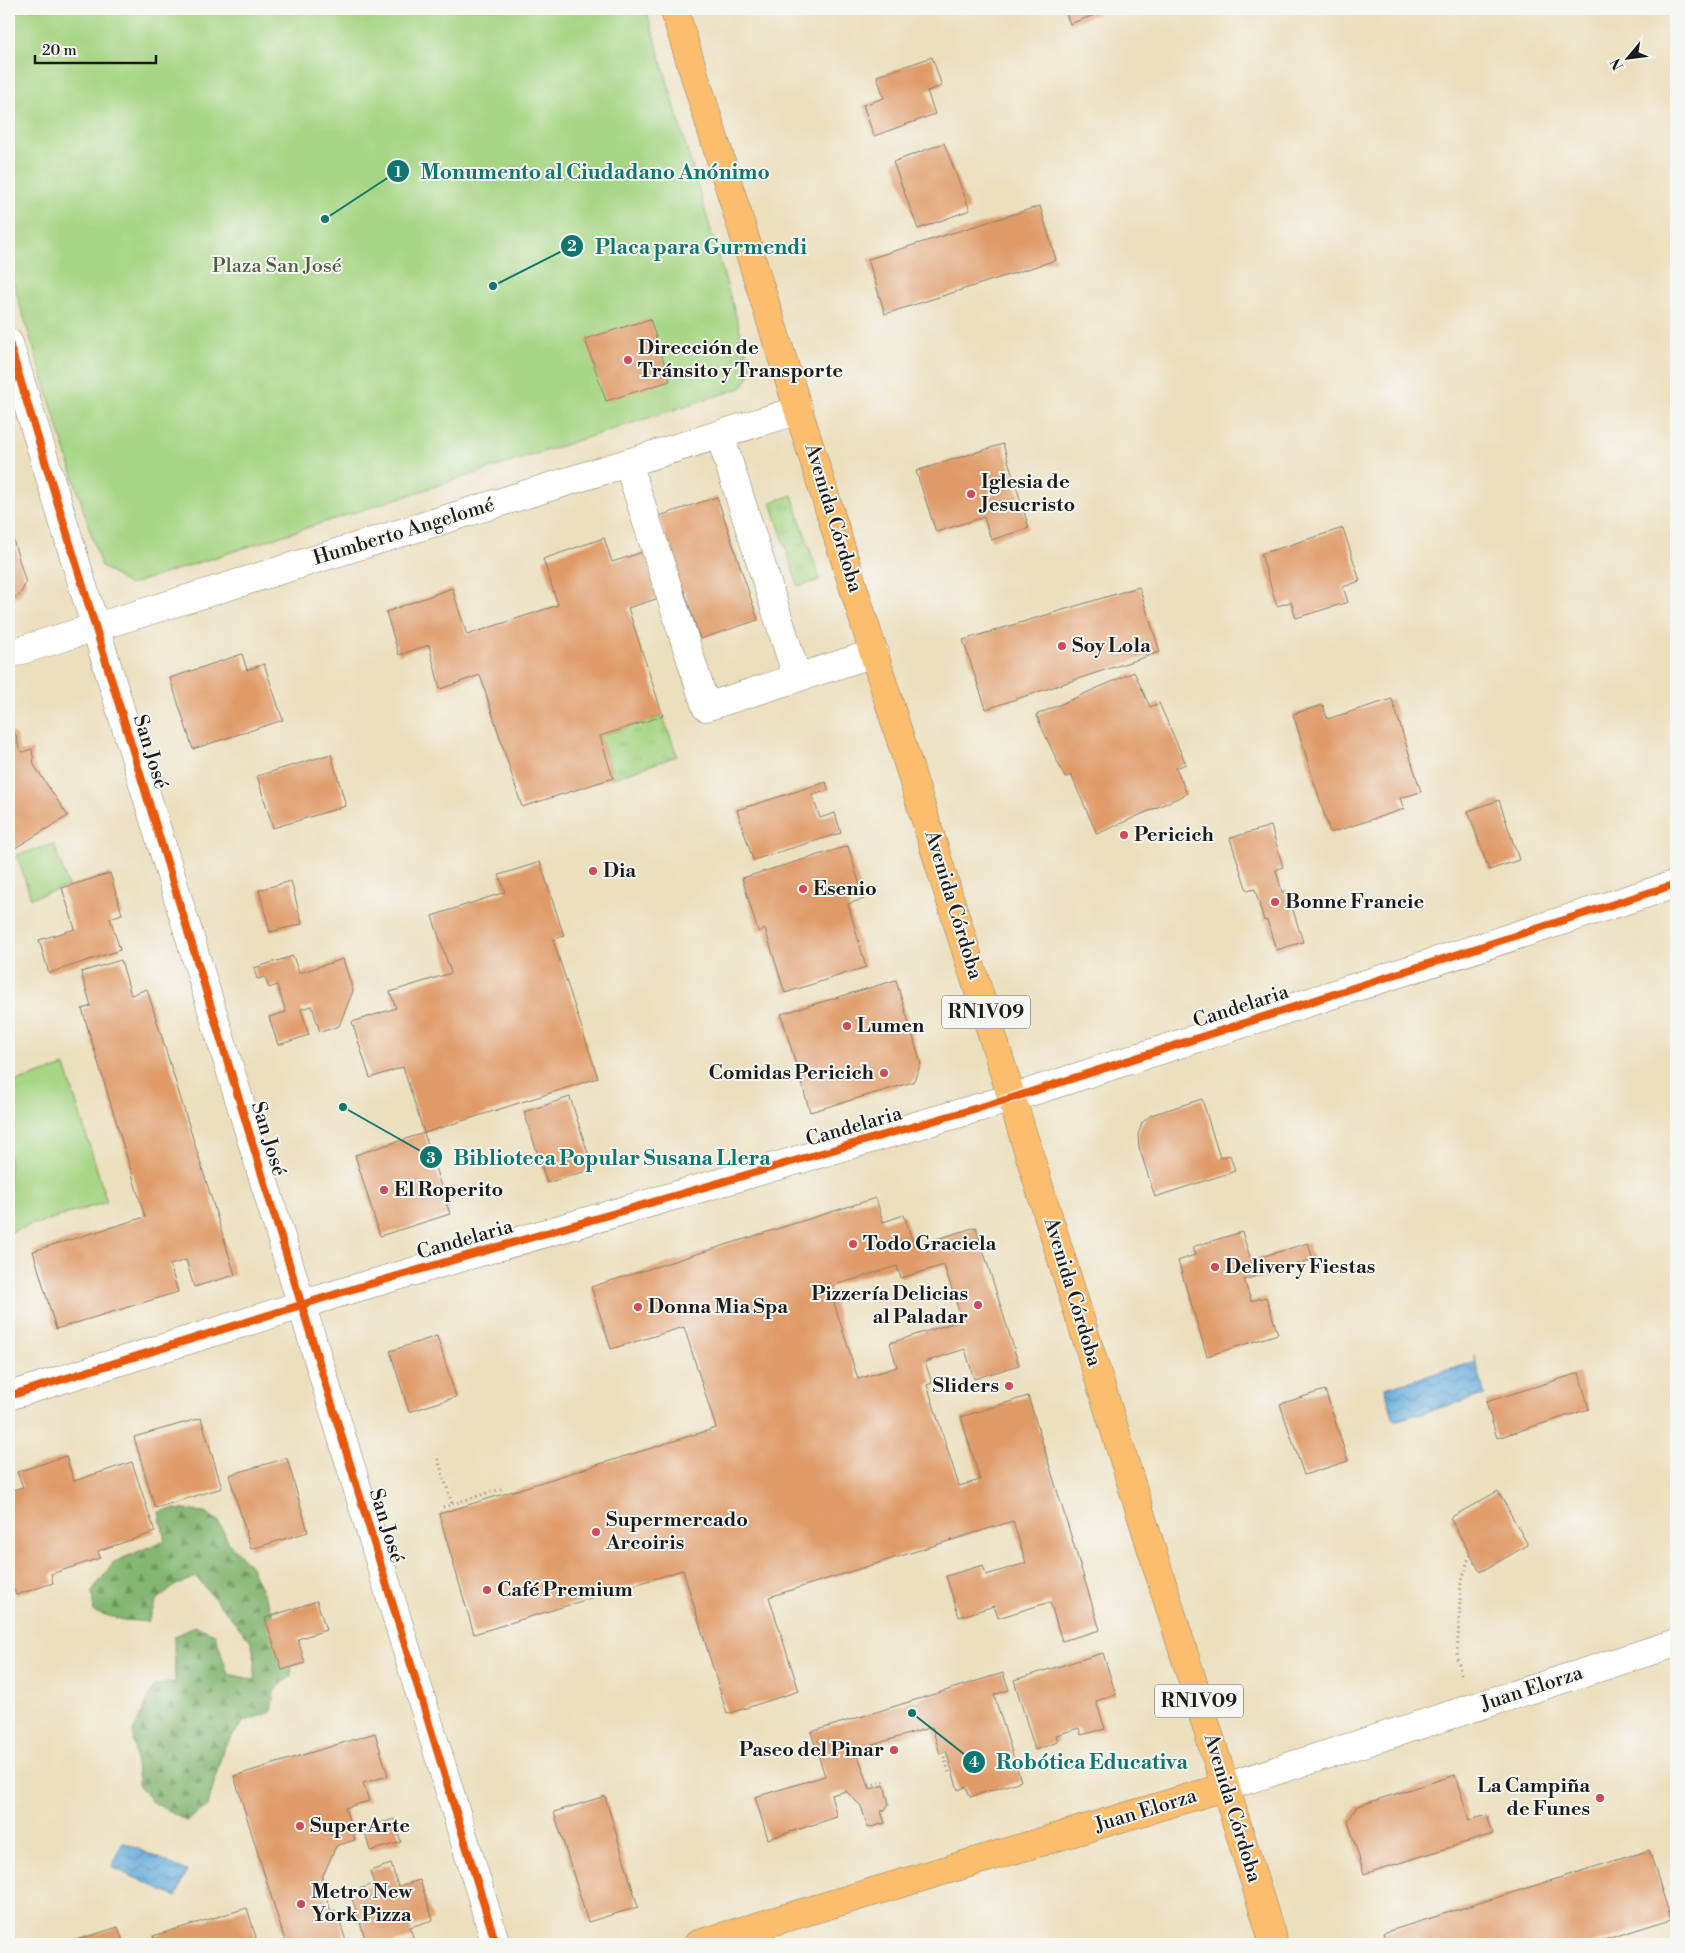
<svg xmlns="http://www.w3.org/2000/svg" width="1685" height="1953" font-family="'Libre Bodoni',serif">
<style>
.grass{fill:url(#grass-tufts);stroke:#617850}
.forest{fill:url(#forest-firs);stroke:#506946}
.park{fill:#a6d583;stroke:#617850}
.water{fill:url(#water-waves);stroke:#42647c}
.building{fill:#e09b69;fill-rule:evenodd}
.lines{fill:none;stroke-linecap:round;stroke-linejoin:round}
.minor-casing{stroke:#847e6c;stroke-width:29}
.major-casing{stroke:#847e6c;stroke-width:29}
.path{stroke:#847e6c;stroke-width:3;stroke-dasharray:1 4;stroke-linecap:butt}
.minor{stroke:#fff;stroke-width:28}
.major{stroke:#fbbd6e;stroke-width:28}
.cycleway-casing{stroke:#f6f6f2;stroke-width:11}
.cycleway{stroke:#e8590c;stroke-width:8}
.poi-dot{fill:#d1495b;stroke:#f6f6f2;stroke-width:2}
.labels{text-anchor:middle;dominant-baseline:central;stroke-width:4;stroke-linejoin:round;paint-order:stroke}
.shield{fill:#f6f6f2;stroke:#5d5d5c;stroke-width:1}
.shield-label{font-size:19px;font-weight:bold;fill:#1c1c1c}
.park-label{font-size:20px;fill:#4c5d40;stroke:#f6f6f2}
.poi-label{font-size:20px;font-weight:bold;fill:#1c1c1c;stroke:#f6f6f2;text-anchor:start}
.street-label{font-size:20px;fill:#1c1c1c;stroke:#f6f6f2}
.leader{fill:none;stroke:#0f766e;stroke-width:2}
.callout-dot{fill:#0f766e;stroke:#f6f6f2;stroke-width:2}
.mark-label{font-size:15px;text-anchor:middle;font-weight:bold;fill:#fff}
.callout-label{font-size:21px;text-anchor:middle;font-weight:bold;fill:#0f766e;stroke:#f6f6f2;stroke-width:4;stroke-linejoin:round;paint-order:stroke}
</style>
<defs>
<pattern id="grass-tufts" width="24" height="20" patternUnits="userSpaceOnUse" patternTransform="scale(1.25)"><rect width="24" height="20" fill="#a6d583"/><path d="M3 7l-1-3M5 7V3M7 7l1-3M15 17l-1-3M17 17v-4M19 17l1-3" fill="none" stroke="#8eb671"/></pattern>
<pattern id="forest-firs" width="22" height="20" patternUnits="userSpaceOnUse" patternTransform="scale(1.25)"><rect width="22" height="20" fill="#84b671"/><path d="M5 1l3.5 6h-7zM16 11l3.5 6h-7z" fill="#6b935c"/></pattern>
<pattern id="water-waves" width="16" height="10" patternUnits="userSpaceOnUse" patternTransform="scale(1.25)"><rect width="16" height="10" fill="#67addd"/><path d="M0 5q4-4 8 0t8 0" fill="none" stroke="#548cb2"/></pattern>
</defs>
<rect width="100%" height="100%" fill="#f6f6f2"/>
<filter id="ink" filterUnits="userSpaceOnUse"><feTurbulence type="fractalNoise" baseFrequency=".02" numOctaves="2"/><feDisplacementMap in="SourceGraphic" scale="10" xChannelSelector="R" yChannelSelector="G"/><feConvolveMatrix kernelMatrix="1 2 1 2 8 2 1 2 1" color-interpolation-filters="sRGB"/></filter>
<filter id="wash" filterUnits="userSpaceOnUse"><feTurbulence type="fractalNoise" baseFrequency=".0096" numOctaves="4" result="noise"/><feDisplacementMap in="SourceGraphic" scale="20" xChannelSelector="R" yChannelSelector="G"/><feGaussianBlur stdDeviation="1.12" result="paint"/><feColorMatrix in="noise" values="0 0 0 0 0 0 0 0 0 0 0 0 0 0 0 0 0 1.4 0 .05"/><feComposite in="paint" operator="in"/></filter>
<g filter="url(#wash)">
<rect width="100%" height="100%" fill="#ecdfbd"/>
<path class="grass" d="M792,495l28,85 -22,6 -27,-84z
M663,716l14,40 -64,22 -13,-42z"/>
<path class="forest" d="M173,1509l32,3 13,9 11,22 22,24 42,91 -2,18 -17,15 -3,21 -28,10 -20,27 -15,57 -22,15 -35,-20 -13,-17 -5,-52 22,-47 20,-3 -1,-45 21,-11 20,8 13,40 27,6v-19l-4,-20 -55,-64 -20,8 -20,16 -8,21 -24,-2 -30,-8 -2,-20 22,-30 51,-22 -6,-28z"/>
<path class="park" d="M9,9h637l106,362 -11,17 -612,197 -28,-19 -92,-297z
M54,844l14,42 -37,12 -14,-43z
M65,1066l42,136 -98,30v-148z"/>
<path class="water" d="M1474,1355l11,40 -91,26 -9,-33 90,-26z
M123,1842l64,29 -11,26 -64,-30z"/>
<g id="blocks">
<path class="building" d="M1064,9h46l-40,15z
M932,57l10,29 -15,5 8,23 -61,22 -11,-31 21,-7 -7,-22z
M944,143l26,67 -52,19 -25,-67z
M1040,206l16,54 -171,54 -17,-55z
M650,319l20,62 -64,20 -21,-62z
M1003,444l26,84 -38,12 -7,-23 -48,15 -20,-61z
M717,497l41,123 -58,19 -16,-49 -56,18 35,108 -63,20 13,42 -91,29 -42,-132 -40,14 -11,-44 -30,10 -13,-43 66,-24 15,47 91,-30 -15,-46 61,-21 8,24 56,-18 -9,-28z
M9,526l17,57 -7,13 -10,3z
M1343,528l17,53 -17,6 5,15 -52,16 -5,-16 -14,4 -16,-52z
M1139,587l21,65 -174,57 -23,-69z
M242,654l5,16 17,-6 19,56 -90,29 -23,-71z
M1134,672l16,35 9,-4 27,61 -10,4 11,26 -90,40 -26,-59 -6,3 -29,-63z
M1392,699l29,93 -21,6 4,11 -74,24 -37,-119 30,-9 4,14z
M9,730l7,5 3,14 4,3 9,-3 2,16 34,51 -53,32 -6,-19z
M331,754l15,52 -73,22 -16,-52z
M826,782l3,8 -17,5 8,23 15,-5 6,20 -88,27 -16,-50z
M1499,800l20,60 -30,10 -21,-59z
M1271,826l12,41 -7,3 6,22 5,-1 16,51 -27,8 -9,-30 -3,1 -9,-32 -8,2 -17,-53z
M848,846l16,53 -16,5 18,63 -81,26 -20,-64 -7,3 -16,-54z
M540,862l24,74 -11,4 45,138 -174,55 -21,-66 -33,11 -18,-56 44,-14 -6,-16 61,-19 -19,-57 73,-24 -6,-17z
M110,873l12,41 -12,4 10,32 -71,23 -10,-33 36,-11 -13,-41z
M291,881l11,43 -32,8 -11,-42z
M293,956l6,17 44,-14 10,32 -14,35 -19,6 -8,-26 -11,3 8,26 -31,10 -9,-28 17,-5 -9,-27 -8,3 -4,-11 -8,2 -3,-11z
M121,960l10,35 16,-6 88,286 -41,12 -8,-27 -16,5 8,27 -122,37 -23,-78 112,-34 -63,-208 9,-3 -10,-34z
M896,980l25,84 -8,18 -103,30 -29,-98z
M570,1097l23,72 -46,14 -23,-71z
M1202,1099l18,59 10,-3 5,16 -80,26 -16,-50 -1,-12 4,-12 9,-8z
M424,1133l26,81 -70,22 -25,-81z
M876,1198l7,24 21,-7 10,31 62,-19 43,138 -45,14 -9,-30 -40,13 7,21 -5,2 2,6 30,95 21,-6 -19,-63 67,-21 72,234 -38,11 -12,-39 -52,16 -4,-12 -35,11 -13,-41 37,-11 3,10 40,-12 -13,-42 -244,76 30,94 -72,23 -44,-144 -209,64 -35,-120 277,-86 -32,-101 -73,22 -20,-62zM944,1265l18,55 -72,23 7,24 -39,12 -29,-92 68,-21 4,12z
M1242,1232l9,28 57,-17 5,16 -69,21 7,21 15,-4 12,37 -71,22 -29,-95 17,-6 -3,-8z
M437,1336l19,61 -47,15 -19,-61z
M1579,1373l10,36 -92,29 -11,-36z
M1325,1390l23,71 -44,14 -24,-71z
M201,1418l21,70 -67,20 -21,-71z
M66,1456l8,25 58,-19 23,70 -57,19 2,7 -49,16 2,9 -37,12 -7,-21v-83l14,-4 -6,-15z
M287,1458l21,74 -57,17 -22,-74z
M1498,1491l30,54 -48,27 -30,-54z
M317,1601l9,29 -28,9 7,24 -23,7 -17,-52z
M1103,1653l13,42 -20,6 9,28 -24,6 -2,-7 -23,7 2,7 -23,8 -21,-70z
M1003,1673l6,17 -15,5 27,86 -51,16 -4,-10 -8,3 -12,-39 -6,3 -8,-27 -73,22 -2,3 13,37 14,-4 5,19 -4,6 -4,1 4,12 -17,5 -7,-22 -15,-15 -15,4 6,22 -69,22 -13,-42 70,-21 -14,-44z
M375,1733l13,43 -25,7 6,18 -24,7 10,32 -19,6 -15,34 10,32 5,-2 11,34h-61l-52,-168z
M1455,1775l14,45 18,-5 6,19 -129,40 -16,-53 9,-15z
M605,1796l33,111 -50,15 -34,-110z
M394,1819l7,23 -31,9 -6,-23z
M1649,1850l22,69 -80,25h-204l-4,-11z
M391,1864l7,22 22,-6 13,40 -23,7 3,10 -24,7h-22l-17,-52 24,-8 -4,-13z
M247,1908l11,36h-102l-3,-8z
M118,1927l6,17h-60z"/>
</g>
</g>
<g filter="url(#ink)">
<use href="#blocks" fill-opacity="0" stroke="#847e6c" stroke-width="1"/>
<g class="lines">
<g class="minor-casing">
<path id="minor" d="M9,343l487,1601
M720,435l77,242
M628,463l78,244 169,-54
M9,654l790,-244
M9,1396l337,-105 666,-193 664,-214
M1225,1787l451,-144"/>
</g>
<g class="major-casing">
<path id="major" d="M674,9l600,1935
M698,1944l527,-157"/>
</g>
<path class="path" d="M438,1459l14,45
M443,1507l61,-19
M1461,1674l-4,-17 4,-73 9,-30
M943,1752l6,21
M869,1786l16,-5"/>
<use href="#minor" class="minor"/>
<use href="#major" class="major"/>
<g class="cycleway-casing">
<path id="cycleway" d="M9,343l487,1601
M9,1396l337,-105 666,-193 664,-214"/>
</g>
<use href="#cycleway" class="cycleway"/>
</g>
</g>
<g class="poi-dot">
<circle cx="628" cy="360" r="5"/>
<circle cx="971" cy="494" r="5"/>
<circle cx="1062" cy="646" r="5"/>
<circle cx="1124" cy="835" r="5"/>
<circle cx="593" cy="871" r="5"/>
<circle cx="803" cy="889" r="5"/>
<circle cx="1275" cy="902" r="5"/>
<circle cx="847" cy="1026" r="5"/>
<circle cx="884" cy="1073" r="5"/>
<circle cx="384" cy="1190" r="5"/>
<circle cx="853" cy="1244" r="5"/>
<circle cx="1215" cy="1267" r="5"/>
<circle cx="978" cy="1305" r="5"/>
<circle cx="638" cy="1307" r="5"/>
<circle cx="1009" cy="1386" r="5"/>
<circle cx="596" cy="1532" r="5"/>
<circle cx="487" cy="1590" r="5"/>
<circle cx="894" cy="1750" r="5"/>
<circle cx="1600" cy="1798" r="5"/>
<circle cx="300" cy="1826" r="5"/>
<circle cx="301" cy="1904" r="5"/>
</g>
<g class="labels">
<g class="shield">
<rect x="942" y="995.5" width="88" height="33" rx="4"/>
<rect x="1155" y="1684.5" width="88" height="33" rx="4"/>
</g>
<g class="shield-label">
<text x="986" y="1012">RN1V09</text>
<text x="1199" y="1701">RN1V09</text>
</g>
<g class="park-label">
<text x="277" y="266">Plaza San José</text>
</g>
<g class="poi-label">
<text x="638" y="348">Dirección de<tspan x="638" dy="23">Tránsito y Transporte</tspan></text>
<text x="981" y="482">Iglesia de<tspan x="981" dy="23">Jesucristo</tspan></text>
<text x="1072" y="646">Soy Lola</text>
<text x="1134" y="835">Pericich</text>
<text x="603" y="871">Dia</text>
<text x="813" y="889">Esenio</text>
<text x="1285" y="902">Bonne Francie</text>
<text x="857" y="1026">Lumen</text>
<text x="874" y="1073" text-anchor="end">Comidas Pericich</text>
<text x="394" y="1190">El Roperito</text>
<text x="863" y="1244">Todo Graciela</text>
<text x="1225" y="1267">Delivery Fiestas</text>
<text x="968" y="1294" text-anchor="end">Pizzería Delicias<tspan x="968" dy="23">al Paladar</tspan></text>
<text x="648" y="1307">Donna Mia Spa</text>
<text x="999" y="1386" text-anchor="end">Sliders</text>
<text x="606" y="1520">Supermercado<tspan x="606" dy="23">Arcoiris</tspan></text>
<text x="497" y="1590">Café Premium</text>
<text x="884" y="1750" text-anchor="end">Paseo del Pinar</text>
<text x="1590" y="1786" text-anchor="end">La Campiña<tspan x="1590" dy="23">de Funes</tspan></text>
<text x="310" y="1826">SuperArte</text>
<text x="311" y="1892">Metro New<tspan x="311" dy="23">York Pizza</tspan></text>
</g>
<g class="street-label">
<text transform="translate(833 518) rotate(73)">Avenida Córdoba</text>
<text transform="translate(404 532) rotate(-17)">Humberto Angelomé</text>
<text transform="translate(150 752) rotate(73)">San José</text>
<text transform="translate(953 905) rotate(73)">Avenida Córdoba</text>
<text transform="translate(1241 1007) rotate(-18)">Candelaria</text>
<text transform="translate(854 1127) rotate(-16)">Candelaria</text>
<text transform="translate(268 1139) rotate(73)">San José</text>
<text transform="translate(465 1240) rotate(-16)">Candelaria</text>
<text transform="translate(1072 1292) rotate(73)">Avenida Córdoba</text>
<text transform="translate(386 1526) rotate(73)">San José</text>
<text transform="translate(1532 1689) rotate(-18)">Juan Elorza</text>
<text transform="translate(1232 1808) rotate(73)">Avenida Córdoba</text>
<text transform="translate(1146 1811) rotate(-17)">Juan Elorza</text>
</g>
</g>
<path class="leader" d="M325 219L398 171M493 286L572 246M343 1107L431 1157M912 1713L974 1762"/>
<g class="callout-dot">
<circle cx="325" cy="219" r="5"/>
<circle cx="493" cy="286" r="5"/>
<circle cx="343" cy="1107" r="5"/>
<circle cx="912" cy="1713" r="5"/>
<circle cx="398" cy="171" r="12"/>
<circle cx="572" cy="246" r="12"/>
<circle cx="431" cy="1157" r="12"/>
<circle cx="974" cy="1762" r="12"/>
</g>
<g class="mark-label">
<text x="398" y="177">1</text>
<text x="572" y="251">2</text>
<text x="431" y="1163">3</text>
<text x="974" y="1767">4</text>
</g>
<g class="callout-label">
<text x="595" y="179">Monumento al Ciudadano Anónimo</text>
<text x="701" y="254">Placa para Gurmendi</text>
<text x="612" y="1165">Biblioteca Popular Susana Llera</text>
<text x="1092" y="1769">Robótica Educativa</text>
</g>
<rect width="1685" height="1953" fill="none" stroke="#f6f6f2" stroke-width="30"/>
<g transform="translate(1628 58) rotate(241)" stroke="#f6f6f2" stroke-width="4" paint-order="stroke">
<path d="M0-4L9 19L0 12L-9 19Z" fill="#1c1c1c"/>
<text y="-8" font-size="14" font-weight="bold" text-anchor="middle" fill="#1c1c1c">N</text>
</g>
<path d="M35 55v8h121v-8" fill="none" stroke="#1c1c1c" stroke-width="2.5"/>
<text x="42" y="55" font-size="15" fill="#1c1c1c" stroke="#f6f6f2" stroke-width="4" paint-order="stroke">20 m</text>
</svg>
